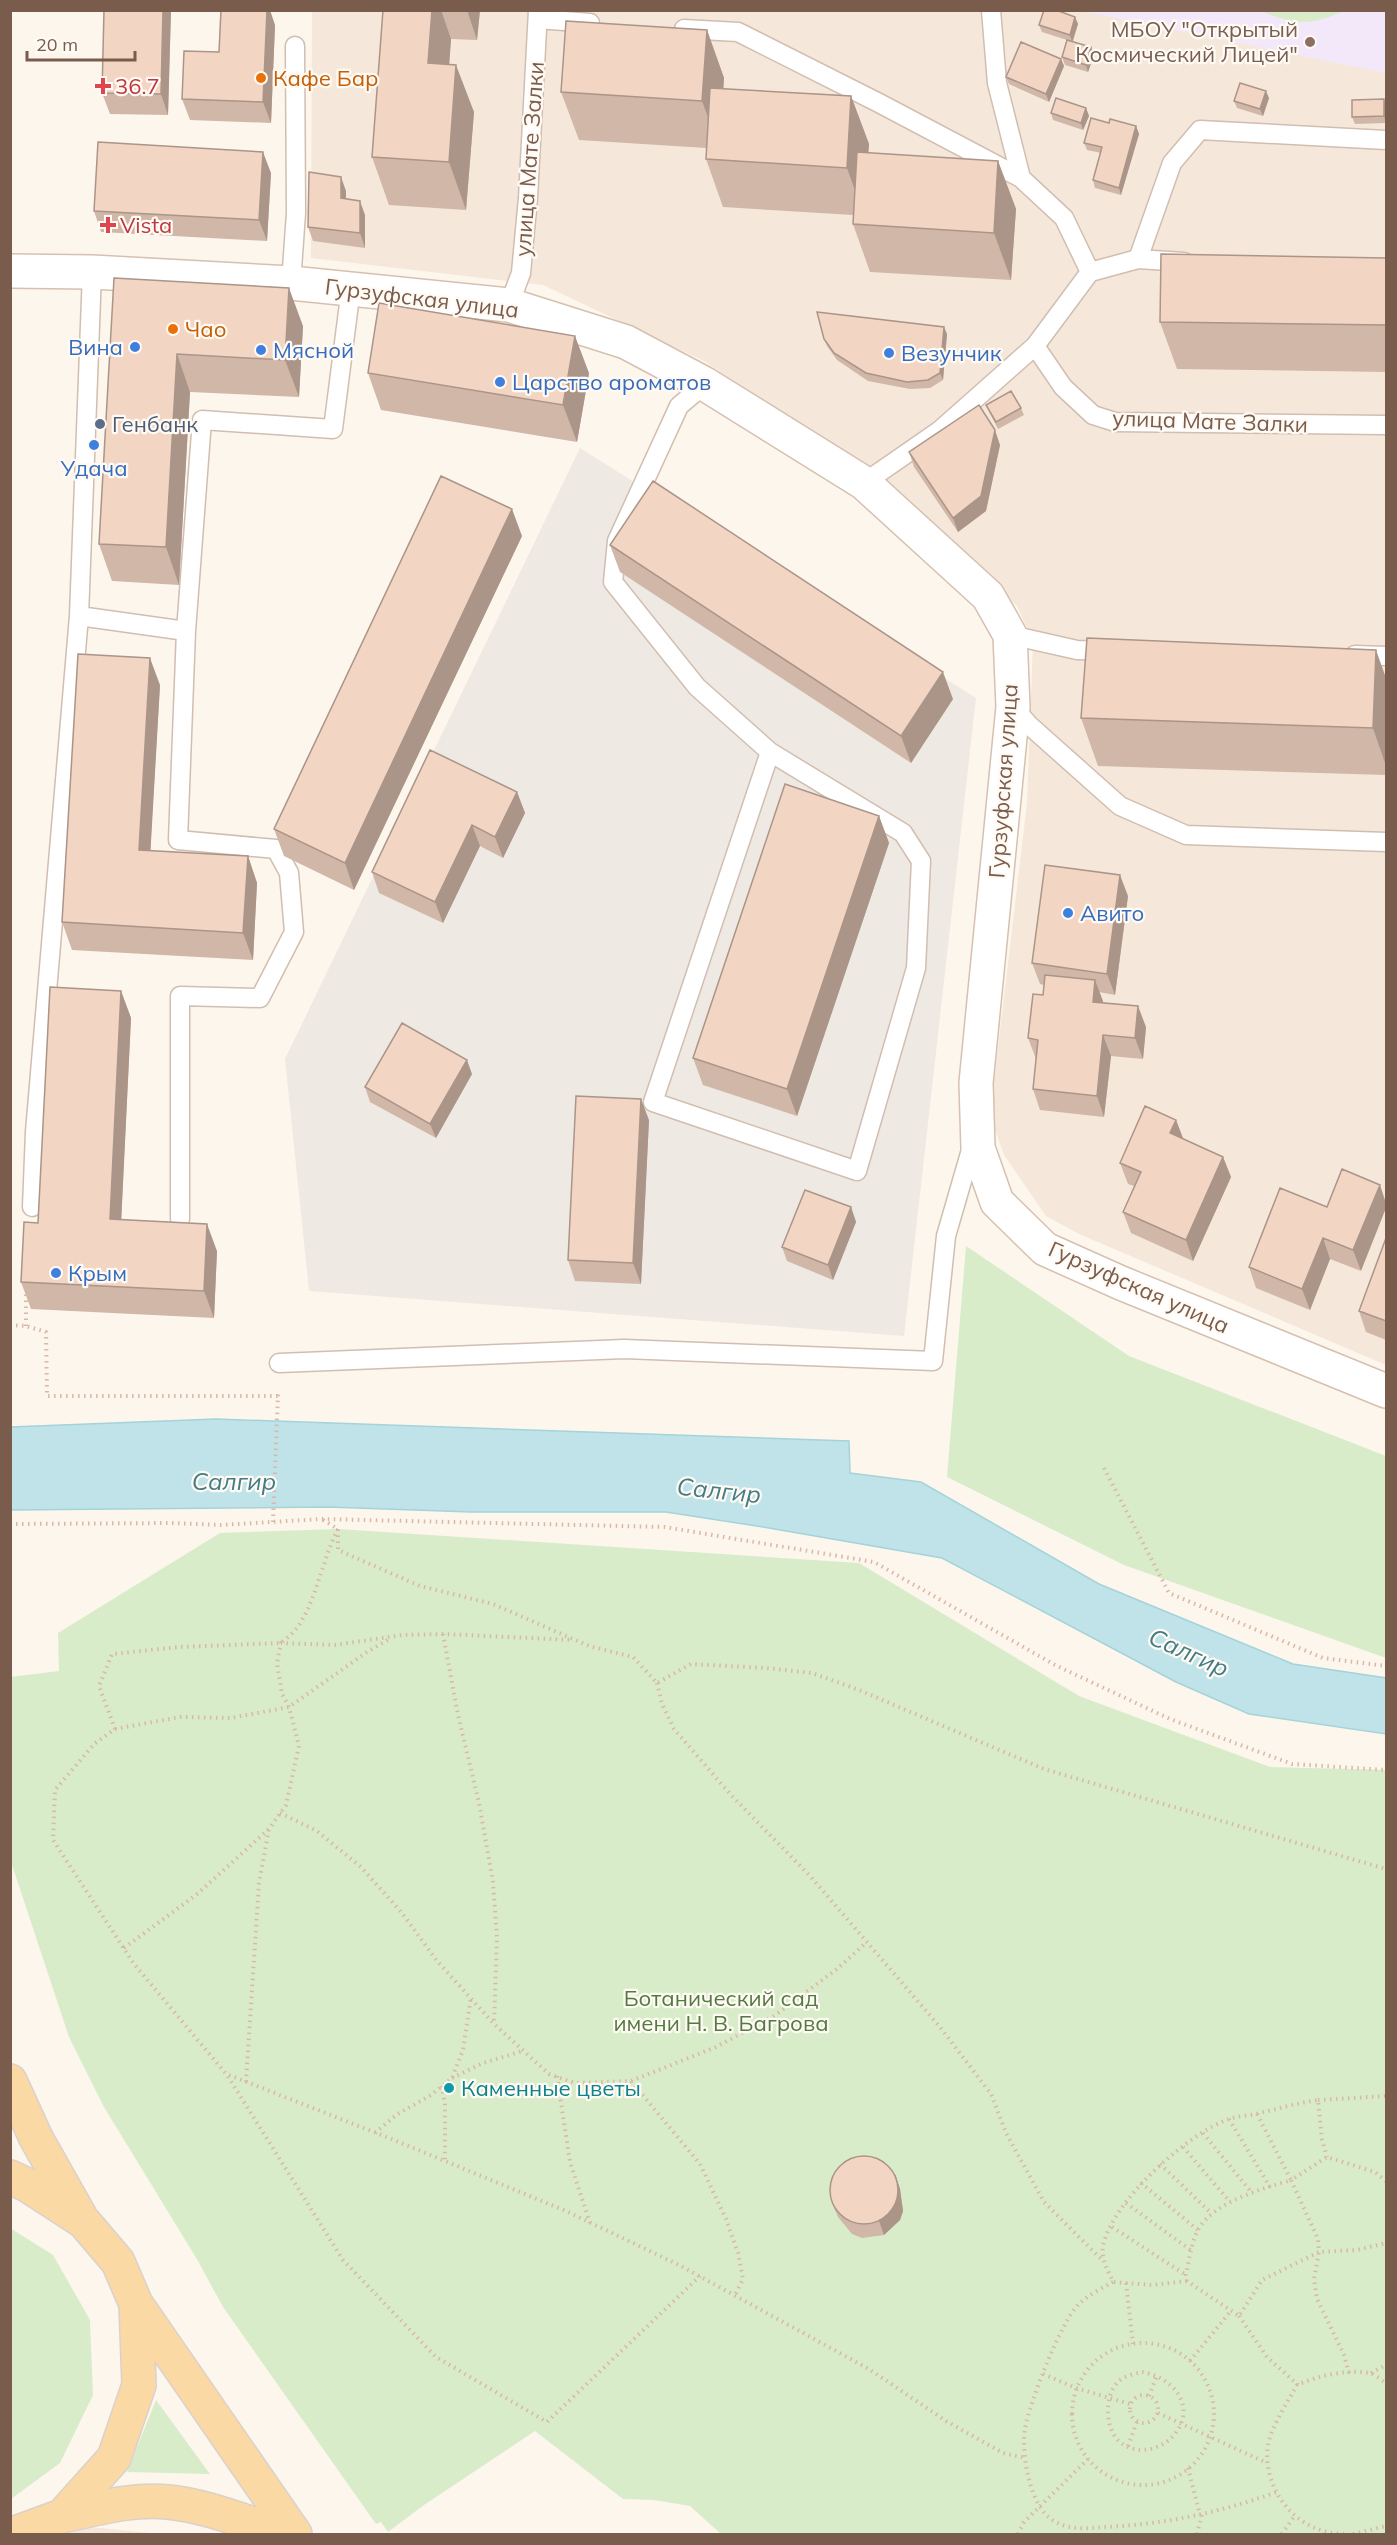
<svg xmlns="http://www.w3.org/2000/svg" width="1397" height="2545" font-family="Mulish,sans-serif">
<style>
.residential{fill:#f5e8da}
.industrial{fill:#efe9e4}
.education{fill:#f3e8fa}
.green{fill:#d8ecc9}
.water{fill:#bfe3e8;stroke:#a5d3da;stroke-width:1.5}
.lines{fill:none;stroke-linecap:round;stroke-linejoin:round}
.lane-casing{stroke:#d1beb0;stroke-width:21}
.secondary-casing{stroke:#d6c0b0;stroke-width:36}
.primary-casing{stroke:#dad1cd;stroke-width:36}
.path{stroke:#d9b8a5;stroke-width:4;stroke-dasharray:1.5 4.5;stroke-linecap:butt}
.lane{stroke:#fff;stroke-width:18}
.secondary{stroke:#fff;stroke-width:33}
.primary{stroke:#fbd9a5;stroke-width:33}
.wall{fill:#d1b7a8}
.shaded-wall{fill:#aa9588}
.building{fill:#f3d5c3;stroke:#aa9588;stroke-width:1.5}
.education-dot{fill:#8d6e63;stroke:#fffaf3;stroke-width:2}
.food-dot{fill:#e8710a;stroke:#fffaf3;stroke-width:2}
.health-dot{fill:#e0444e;stroke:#fffaf3;stroke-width:2}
.shop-dot{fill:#3f7fe0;stroke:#fffaf3;stroke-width:2}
.service-dot{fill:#5c6f8a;stroke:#fffaf3;stroke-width:2}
.culture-dot{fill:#0f9aa8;stroke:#fffaf3;stroke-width:2}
.labels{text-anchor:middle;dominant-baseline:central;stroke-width:4.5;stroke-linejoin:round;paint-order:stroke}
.education-label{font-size:22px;fill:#785e54;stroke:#fffaf3;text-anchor:end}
.food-label{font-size:22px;fill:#c56008;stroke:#fffaf3;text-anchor:start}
.health-label{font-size:22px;fill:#be3a42;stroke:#fffaf3;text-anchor:start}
.street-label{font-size:22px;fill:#7a5c4d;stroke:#fffaf3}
.shop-label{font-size:22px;fill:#366cbe;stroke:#fffaf3;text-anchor:start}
.service-label{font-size:22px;fill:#4e5e75;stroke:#fffaf3;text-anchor:start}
.park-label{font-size:22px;fill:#537a41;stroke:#fffaf3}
.culture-label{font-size:22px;fill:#0d838f;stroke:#fffaf3;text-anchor:start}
.water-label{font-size:24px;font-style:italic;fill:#437c86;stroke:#fffaf3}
</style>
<rect width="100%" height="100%" fill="#fdf6ec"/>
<path class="residential" d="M312,11h1074v1354l-307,-131 -33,-18 -42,-61 -14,-40 37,-312 6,-162 -16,-35 -151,-137 -162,-108 -161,-76 -232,-27z
M80,2526l81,8h-96z"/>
<path class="industrial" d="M580,448l396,250 -72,638 -595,-45 -24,-232z"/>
<path class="education" d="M1082,11h304v62z"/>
<path class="green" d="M1261,11h83c-35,15 -48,14 -83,0z
M966,1246l163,110 257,100v202l-262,-93 -177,-88z
M338,1529l521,34 220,133 191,71 116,3v764h-665l-31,-28 -36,-6 -31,-1 -88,-68 -111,74 -36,27 -7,-10 -5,2 -153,-217 -25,-46 -94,-154 -35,-70 -58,-175 -1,-185 49,-6 -1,-38 162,-100z
M10,2228l43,27 37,65 3,75 -33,68 -49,36z
M156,2400l54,74 -83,-2z"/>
<path class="water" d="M216,1419l633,22 1,32 71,9 178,102 194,80 93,14v56l-137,-20 -73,-32 -234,-124 -179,-31 -97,-15h-195l-143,-5 -317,3v-83z"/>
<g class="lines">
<g class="lane-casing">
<path id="lane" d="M991,10l6,73 24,95
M538,19l52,4
M684,29l54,3 141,71 142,75 43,40 26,54 -55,74
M1138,259l34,-96 28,-33 186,10
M1090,272l48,-13 46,3
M291,283l5,-70 -1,-167
M509,305l12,-32 7,-75 10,-188
M705,384l-26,22 -62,135 -4,41 84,105 73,65 133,81 18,28 -5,107 -59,203 -204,-69 117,-350
M864,483l75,-52 96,-85 28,41 30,28 22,7 271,3
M79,616l107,15
M1010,635l67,15 32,1
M1355,655l31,1
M1013,707l16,18 91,81 66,29 200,7
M32,1207l3,-75 44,-516 13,-344
M180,1219v-223l80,2 34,-66 -5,-59 -13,-24 -98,-9 8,-209 16,-211 131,9 18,-141
M279,1363l345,-14 309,12 13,-125 27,-93"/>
</g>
<g class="secondary-casing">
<path id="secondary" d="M10,271l82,1 199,11 218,22 117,37 79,42 159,99 124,113 22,39 3,72 -37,376 2,65 19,54 48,47 76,34 265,108"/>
</g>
<g class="primary-casing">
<path id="primary" d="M10,2081l26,57 44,78
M10,2177l17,8 57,37 34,40 18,42 3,81 -25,73 -52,58 -49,18
M136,2304l159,230
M62,2516c34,-7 71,-18 106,-14 40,4 79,21 116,32"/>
</g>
<path class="path" d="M10,1325l16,1 20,6 1,64h231
M26,1326v-32
M1104,1468l65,125 154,65 63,8
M323,1520l15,9v21l82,36 73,18 96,42 44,11 24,26 34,-19 75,4 46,5 47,17 185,79 342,100
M273,1522l5,-128
M10,1524l160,-1 51,2 100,-6 344,8 209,35 181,103 115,54 122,45 94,6
M338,1529c-15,29 -20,64 -37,93 -4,8 -13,15 -20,21l-102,4 -67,7 -13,32 16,43 -21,15 -39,46 -2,50 81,124 93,111 116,185 93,97 111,65 153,-146
M443,1634l15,81 21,88 14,79 4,56 -3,86
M657,1683l5,21 12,25 57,66 80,82 129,150 51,67 15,39 38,69 59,59
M115,1729l65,-12 51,1 58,-11 78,-55 24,-14
M280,1813l37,18 44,36 41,46 35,48 57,63 55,50 26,9 56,-2 85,-34 58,-31 63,-47 30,-27
M124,1948l72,-53 73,-66 17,-24 13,-59 -10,-39 -7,-13 -5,-31 4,-20 54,2 67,-10 41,-1 130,6
M229,2075l165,65 172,71 113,54 190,104 77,52 57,32 23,5
M557,2076l13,86 20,61
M452,2078l31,-15 40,-12
M631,2081l69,83 26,55 12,34 5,26 -8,16
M246,2082l13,-199 10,-54
M442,2086l3,19v56
M1318,2100l68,-4
M1257,2114l34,66c-28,9 -77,21 -93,50 -7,13 -9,31 -12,45l1,6 52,35 23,-36 57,-28 -1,-13 -27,-59 36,-23 48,15 11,9
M1229,2119l41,68
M375,2133l21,-18 35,-20 21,-17 11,-28 8,-53
M1203,2133l49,60
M1183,2147l47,55
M1160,2164l52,50
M1141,2183l57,47
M1126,2203l66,48
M1112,2227l74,48
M1187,2281l-35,4 -39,-3c-5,-12 -12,-22 -10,-35 7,-44 85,-114 126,-128 8,-3 18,-3 27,-5 21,-5 41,-11 62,-14l4,40 5,17
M1113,2282c-11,6 -25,13 -34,22 -18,17 -50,100 -54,125 -4,25 5,79 29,92 16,10 35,7 53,6 59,-3 114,-15 170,-35
M1126,2283l7,61
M1239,2316l28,41 31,28
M1072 2414a71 71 0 1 1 142 0a71 71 0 1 1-142 0Z
M1190,2361l40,-49
M1142,2372c31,5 56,35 32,63 -13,15 -37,21 -54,7 -15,-12 -16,-45 -3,-59 6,-7 17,-9 25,-11z
M1349,2373l-5,-18 -27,-56 -3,-20 5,-27 38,-2 29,-7
M1371,2373l15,-8
M1043,2374l33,14 54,16
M1130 2409a14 14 0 1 1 28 0a14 14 0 1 1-28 0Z
M1149,2396l8,-21
M1158,2413l109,50
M1128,2446l9,-24
M1188,2468l12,47
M1018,2534l6,-12 64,-63
M1197,2534l5,-20
M1282,2534l13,-19
M1344,2534c-7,-1 -15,-1 -23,-4 -38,-11 -64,-58 -50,-96 7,-17 17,-33 26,-49 20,-9 50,-16 72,-12 6,1 12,7 17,10
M1353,2534l33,-8"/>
<use href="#lane" class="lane"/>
<use href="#secondary" class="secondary"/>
<use href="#primary" class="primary"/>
</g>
<path class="wall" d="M171,10l-3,105 -58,-1 -8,-21z
M383,10h97l-3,30 -26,-1 -2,25 25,48 -8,98 -77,-5 -17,-48z
M1075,17l3,7 -5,18 18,5 3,8 -6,17 -23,-7 -3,-8 5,-17 -25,-8 -3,-7z
M275,25l-4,98 -81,-3 -8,-21 37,-47z
M707,30l17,48 -1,11 128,7 18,48 -1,9 130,8 18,48 -5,71 -141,-8 -17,-48v-9l-130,-8 -17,-48v-11l-127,-8 -18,-48z
M1061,59l3,7 -15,36 -40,-18 -3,-7z
M1269,98l-6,18 -26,-8 -3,-7z
M1386,106v17l-31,1 -3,-7z
M1086,108l3,8 -6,14 -30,-10 -2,-7z
M1109,123l27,3 3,8 -18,61 -26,-7 -2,-8 8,-27 -14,-3 -3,-7z
M271,173l-4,68 -166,-9 -7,-21z
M346,191v8l19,16v33l-52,-7 -5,-14z
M1386,258v114l-209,-3 -17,-47z
M114,278l189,48 -4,71 -109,-5 -11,193 -67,-4 -13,-37z
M947,334l-4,46 -13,8 -20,1 -42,-8 -31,-21 -10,-14 -3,-7z
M368,373h221l-12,69 -196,-32z
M986,405l35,3 3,7 -26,14 -9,-17z
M1000,445l-14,66 -28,21 -44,-65 -5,-15z
M522,536l-168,354 -70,-34 -10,-27z
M610,545l343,154 -42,64 -291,-191z
M1386,678v97l-288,-9 -17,-48z
M160,685l-10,166 98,5 9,27 -4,77 -181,-10 -10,-28z
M517,792l8,21 -22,45 -23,-12 -37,77 -64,-30 -7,-21z
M879,816l10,27 -92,273 -94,-31 -10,-27z
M1128,896l-13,99 -16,-3 3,11 44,24 -3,32 -32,-3 -7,61 -64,-7 -7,-21 3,-30 -8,-21 15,-43 1,-10 -4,-1 -8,-21z
M121,991l10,27 -10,202 96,31 -3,67 -183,-9 -10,-27 17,-59z
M472,1074l-36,64 -66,-36 -5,-15z
M649,1120l-8,164 -66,-3 -7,-21z
M1176,1120l7,18 40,19 8,20 -38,84 -62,-28 -8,-21 11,-26 -6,-2 -8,-21z
M1342,1169l19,102 -31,-12 -20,51 -54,-22 -7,-21 78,-60z
M851,1207l5,15 -23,58 -46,-19 -5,-14z
M1386,1238v102l-20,-8 -7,-21z
M895,2174l5,15 3,22 -3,9 -16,15 -22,3 -10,-4 -14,-17 -6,-14z"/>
<path class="shaded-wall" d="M163,10h8l-3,105 -7,-21z
M267,10h3l5,15 -4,98 -8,-21z
M432,10h9l10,29 -5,72 -18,-48z
M467,10h13l-3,30z
M1075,17l3,7 -6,18 -2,-7z
M707,30l17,48 -4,71 -18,-48z
M1091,47l3,8 -6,17 -2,-7z
M1061,59l3,7 -15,36 -3,-8z
M456,65l18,47 -8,98 -17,-48z
M1266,91l3,7 -6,18 -3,-7z
M851,96l18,48 -5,72 -17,-48z
M1384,99l2,7v17l-2,-7z
M1086,108l3,8 -6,14 -2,-7z
M1136,126l3,8 -18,61 -2,-7z
M263,152l8,21 -4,68 -8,-21z
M998,161l18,48 -5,71 -17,-47z
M341,177l5,14v21l-5,-14z
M360,201l5,14v33l-5,-15z
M289,288l14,38 -4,71 -14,-37z
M944,327l3,7 -4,46 -3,-7z
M575,336l14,37 -12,69 -14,-37z
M177,354l13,38 -11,193 -13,-38z
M995,430l5,15 -14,66 -28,21 -5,-14z
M512,509l10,27 -168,354 -9,-27z
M1376,650l10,28v88l-13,-38z
M150,658l10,27 -11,192 -10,-27z
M943,672l10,27 -42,64 -10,-27z
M517,792l8,21 -22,45 -8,-21z
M879,816l10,27 -92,273 -10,-27z
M472,825l8,21 -37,77 -8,-21z
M248,856l9,27 -4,77 -10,-27z
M1120,875l8,21 -13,99 -8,-21z
M1095,980l8,21 -3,22 -7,-21z
M121,991l10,27 -11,228 -10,-27z
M1138,1006l8,21 -3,32 -8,-21z
M1103,1035l8,21 -7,61 -7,-21z
M467,1060l5,14 -36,64 -6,-14z
M641,1099l8,21 -8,164 -8,-21z
M1176,1120l8,21 -14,-8z
M1223,1157l8,20 -38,84 -7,-21z
M1380,1185l6,18v5l-25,63 -8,-21z
M851,1207l5,15 -23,58 -5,-15z
M207,1224l10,27 -3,67 -10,-27z
M1323,1238l7,21 -20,51 -8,-21z
M895,2174l5,15 3,22 -3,9 -16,15 -5,-14z"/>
<path class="building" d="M104,10h59l-2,84 -59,-1z
M221,10h46l-4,92 -81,-3 2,-48 35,1z
M383,10h49l-4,53 28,2 -7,97 -77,-5z
M1044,10h12l19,7 -5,18 -31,-10z
M566,21l141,9 -5,71 -141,-9z
M1067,40l24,7 -5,18 -24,-8z
M1021,42l40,17 -15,35 -40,-17z
M1240,83l26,8 -6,18 -26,-8z
M710,88l141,8 -4,72 -141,-9z
M1056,98l30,10 -5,15 -30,-10z
M1384,99v17l-32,1v-17z
M1091,118l18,5 1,-4 26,7 -17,62 -26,-8 9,-33 -18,-4z
M98,142l165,10 -4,68 -165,-9z
M857,152l141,9 -4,72 -141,-9z
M309,172l32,5v21l19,3v32l-52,-6z
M1161,254l225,4v67l-226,-3z
M114,278l175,10 -4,72 -108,-6 -11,193 -67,-3z
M379,303l196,33 -12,69 -195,-32z
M817,312l127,15 -4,46 -12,7 -21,2 -41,-9 -32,-20 -10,-14z
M1011,391l10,17 -25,14 -10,-17z
M979,405l16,25 -14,66 -28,22 -44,-66z
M441,476l71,33 -167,354 -71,-34z
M653,481l290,191 -42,64 -291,-191z
M1087,638l289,12 -3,78 -292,-10z
M78,654l72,4 -11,192 109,6 -5,77 -181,-11z
M430,750l87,42 -22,45 -23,-12 -37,77 -63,-30z
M785,784l94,32 -92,273 -94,-31z
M1045,865l75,10 -13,99 -75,-11z
M1045,975l50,5 -2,22 45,4 -3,32 -32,-3 -6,61 -64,-7 5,-49 -10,-2 5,-44 10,1z
M50,987l71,4 -11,228 97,5 -3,67 -183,-9 3,-60 14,1z
M402,1023l65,37 -37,64 -65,-37z
M576,1096l65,3 -8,164 -65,-3z
M1145,1106l31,14 -6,13 53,24 -37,83 -63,-28 18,-40 -21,-9z
M1342,1169l38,16 -27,65 -30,-12 -21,51 -53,-22 31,-79 47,19z
M805,1190l46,17 -23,58 -46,-18z
M1386,1238v83l-27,-10z
M830 2190a34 34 0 1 1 68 0a34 34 0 1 1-68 0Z"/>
<circle class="education-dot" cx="1310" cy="42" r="6"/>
<g class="food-dot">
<circle cx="261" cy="78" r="6"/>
<circle cx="173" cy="329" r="6"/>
</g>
<g class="health-dot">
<path d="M100 77h6v6h6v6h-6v6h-6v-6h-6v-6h6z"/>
<path d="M105 216h6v6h6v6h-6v6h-6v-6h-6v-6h6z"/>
</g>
<g class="shop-dot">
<circle cx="135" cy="347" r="6"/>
<circle cx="261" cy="350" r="6"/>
<circle cx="889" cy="353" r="6"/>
<circle cx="500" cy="382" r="6"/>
<circle cx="94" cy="445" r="6"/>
<circle cx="1068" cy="913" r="6"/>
<circle cx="56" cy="1273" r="6"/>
</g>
<circle class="service-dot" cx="100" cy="424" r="6"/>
<circle class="culture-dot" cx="449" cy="2088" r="6"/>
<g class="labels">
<g class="education-label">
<text x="1298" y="29">МБОУ "Открытый<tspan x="1298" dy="25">Космический Лицей"</tspan></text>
</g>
<g class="food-label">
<text x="273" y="78">Кафе Бар</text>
<text x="185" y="329">Чао</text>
</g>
<g class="health-label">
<text x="115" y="86">36.7</text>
<text x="120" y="225">Vista</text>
</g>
<g class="street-label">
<text transform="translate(529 159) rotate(-86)">улица Мате Залки</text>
<text transform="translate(422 298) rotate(7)">Гурзуфская улица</text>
<text transform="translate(1210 421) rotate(2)">улица Мате Залки</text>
<text transform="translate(1003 781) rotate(-86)">Гурзуфская улица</text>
<text transform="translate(1139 1287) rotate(24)">Гурзуфская улица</text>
</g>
<g class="shop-label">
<text x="123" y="347" text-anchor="end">Вина</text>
<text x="273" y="350">Мясной</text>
<text x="901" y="353">Везунчик</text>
<text x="512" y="382">Царство ароматов</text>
<text x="94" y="468" text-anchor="middle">Удача</text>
<text x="1080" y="913">Авито</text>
<text x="68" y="1273">Крым</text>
</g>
<g class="service-label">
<text x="112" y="424">Генбанк</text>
</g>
<g class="park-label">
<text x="721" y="1998">Ботанический сад<tspan x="721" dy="25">имени Н. В. Багрова</tspan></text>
</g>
<g class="culture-label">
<text x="461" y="2088">Каменные цветы</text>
</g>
<g class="water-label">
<text x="234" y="1481">Салгир</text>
<text transform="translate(719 1490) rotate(6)">Салгир</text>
<text transform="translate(1189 1652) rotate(24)">Салгир</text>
</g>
</g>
<rect width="1397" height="2545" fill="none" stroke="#7a5c4d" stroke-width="24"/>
<path d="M27 51v9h108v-9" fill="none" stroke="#7a5c4d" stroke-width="3"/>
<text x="36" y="51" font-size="18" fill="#7a5c4d" stroke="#fffaf3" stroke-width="4.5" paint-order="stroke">20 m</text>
</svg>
